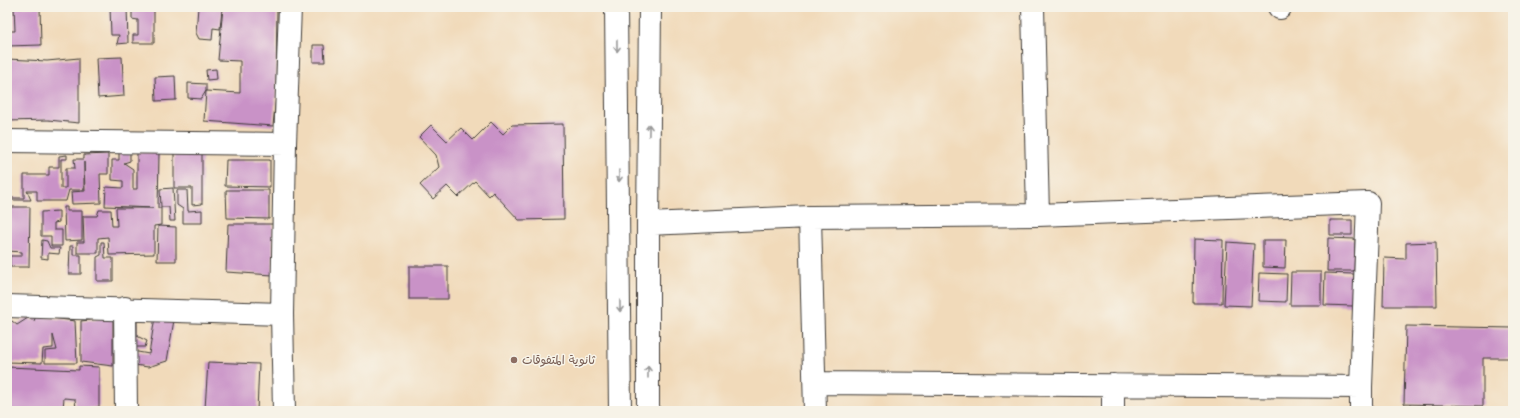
<svg xmlns="http://www.w3.org/2000/svg" width="1520" height="418" font-family="'Shantell Sans','Playpen Sans Arabic',sans-serif">
<style>
.building{fill:#c992c7}
.lines{fill:none;stroke-linecap:round;stroke-linejoin:round}
.minor-casing{stroke:#3c3834;stroke-width:24}
.minor{stroke:#fff;stroke-width:22}
.oneway{stroke:#999}
.education-dot{fill:#8d6e63;stroke:#f7f3e8;stroke-width:1.5}
.labels{text-anchor:middle;dominant-baseline:central;stroke-width:3;stroke-linejoin:round;paint-order:stroke}
.education-label{font-size:12px;fill:#785e54;stroke:#f7f3e8;text-anchor:start}
</style>
<rect width="100%" height="100%" fill="#f7f3e8"/>
<filter id="ink" filterUnits="userSpaceOnUse"><feTurbulence type="fractalNoise" baseFrequency=".025" numOctaves="2"/><feDisplacementMap in="SourceGraphic" scale="8" xChannelSelector="R" yChannelSelector="G"/><feConvolveMatrix kernelMatrix="1 2 1 2 8 2 1 2 1" color-interpolation-filters="sRGB"/></filter>
<filter id="wash" filterUnits="userSpaceOnUse"><feTurbulence type="fractalNoise" baseFrequency=".012" numOctaves="4" result="noise"/><feDisplacementMap in="SourceGraphic" scale="16" xChannelSelector="R" yChannelSelector="G"/><feGaussianBlur stdDeviation="0.9" result="paint"/><feColorMatrix in="noise" values="0 0 0 0 0 0 0 0 0 0 0 0 0 0 0 0 0 1.4 0 .05"/><feComposite in="paint" operator="in"/></filter>
<g filter="url(#wash)">
<rect width="100%" height="100%" fill="#f1daba"/>
<g id="blocks">
<path class="building" d="M14,7h26l1,38 -34,1v-15h8z
M110,7h17l1,36 -11,1 2,-9h-8z
M132,7h22v36h-21v-8h5v-15l-6,-1z
M198,7l24,2 -2,20 -7,-1 -1,12 -13,-1 -3,-6z
M223,7h54l-1,88 -3,31 -69,-5 2,-30 34,2v-32l-22,-1z
M313,45h11l1,17h-12z
M122,57l2,39 -26,2 -2,-40z
M79,58v65l-31,-3 -41,1v-62l40,2z
M216,69l1,10 -10,1 -1,-10z
M175,76l1,24 -20,1 -1,-24z
M188,83l18,1v7l-5,8 -13,-1z
M491,122l12,12 9,-9 51,-1 1,95 -45,1 -26,-28 -4,4 -14,-15 -17,16 -11,-11 -14,13 -13,-14 19,-18 -3,-12 -17,-18 12,-12 16,16 14,-13 12,12z
M174,151h28v53l-10,1v-17h-18z
M119,152h11v9l-6,2 9,6v20h4v-37l22,1 -1,55h3v17l-7,1v28l-45,1 -1,-18 -10,1v15h-21v-11h7l-1,-26h14l2,-6h12l1,16h5l-1,-18h37l-48,-2 1,-19 17,1v-7l-11,-1v-20h7z
M108,154v20h-8l1,29 -29,1 -1,-12 14,-1 -1,-29v28h-15l-3,11h-29v-10h-10l4,9h-24v-2h17v-23h25v-8h10v-11l8,-1v4h-6v29h5v-20h9l-1,-9h10v-4z
M226,160h44v27l-45,-1z
M173,188l2,33h-5l-1,-14h-8l-1,-18z
M177,190h10l1,21 14,-1v13h-19v-14l-6,-4z
M226,190h43v29l-42,-1z
M7,207h23l-1,60h-19v-11h12v-4l-14,-1 -1,-1z
M64,207h3v4h15v29l-17,1z
M59,211v11l-5,1v7h8v16h-11v-10h-10v-24z
M1330,220h22v15h-22z
M228,224h45v51l-47,-3z
M158,226l18,1v34h-19z
M1328,238l27,1 -1,32h-27z
M1194,239l29,1 -1,63h-29z
M42,240l5,1 3,7h10l-1,6 -11,-1v6l-7,-1z
M1263,240h23l-1,28 -22,-1z
M101,242h3l1,16h8v23h-16v-24l4,-2z
M1227,242l27,2 -3,62 -27,-1z
M1436,242l1,64h-54l1,-48 22,1v-16z
M70,246h3v9h8v19h-12z
M409,266h39v33h-39z
M1291,272h30v33h-31z
M1259,273l28,1 -1,28 -28,-1z
M1325,273l29,1 -1,32 -29,-1z
M36,316l39,5 2,42h-32v-12l12,-1 -4,-15v13l-10,1 -1,14 -35,-1v-39l5,-2 5,4 11,-7 6,3z
M113,317v49l-32,-4v-41z
M155,317l19,3 -7,41 -19,6 -13,-2 -14,-16 28,5z
M137,321v15l10,5 -2,6h-14l-1,-25z
M1406,326l107,2v30h-30v48l-79,-2z
M208,362l51,2 -2,47 -52,-2z
M79,366l20,1v40l-23,3 -1,-11 -11,-1 -1,10 -18,3h-38v-44l72,3z"/>
</g>
</g>
<g filter="url(#ink)">
<use href="#blocks" fill-opacity="0" stroke="#3c3834" stroke-width="1"/>
<g class="lines">
<g class="minor-casing">
<path id="minor" d="M616,7l4,404
M1033,7l5,208
M1279,7l1,1
M7,141l278,3
M810,217l5,194
M648,224l162,-7 228,-2 330,-12 -7,184v24
M7,306l275,8
M125,308l1,103
M815,383l546,4
M284,411l-2,-97 3,-170 5,-137
M648,411v-187l2,-217
M1113,411v-26"/>
</g>
<use href="#minor" class="minor"/>
</g>
<defs><path id="oneway-shaft" d="M-6 0H5M1.5-3L5.5 0L1.5 3" fill="none" stroke-width="1.6" stroke-linecap="round" stroke-linejoin="round"/></defs>
<g class="oneway">
<use href="#oneway-shaft" transform="translate(617 46) rotate(89)"/>
<use href="#oneway-shaft" transform="translate(649 130) rotate(-89)"/>
<use href="#oneway-shaft" transform="translate(619 176) rotate(89)"/>
<use href="#oneway-shaft" transform="translate(620 306) rotate(89)"/>
<use href="#oneway-shaft" transform="translate(648 372) rotate(-90)"/>
</g>
</g>
<circle class="education-dot" cx="514" cy="360" r="4"/>
<g class="labels">
<g class="education-label">
<text x="522" y="360">ثانوية المتفوقات</text>
</g>
</g>
<rect width="1520" height="418" fill="none" stroke="#f7f3e8" stroke-width="24"/>
</svg>
